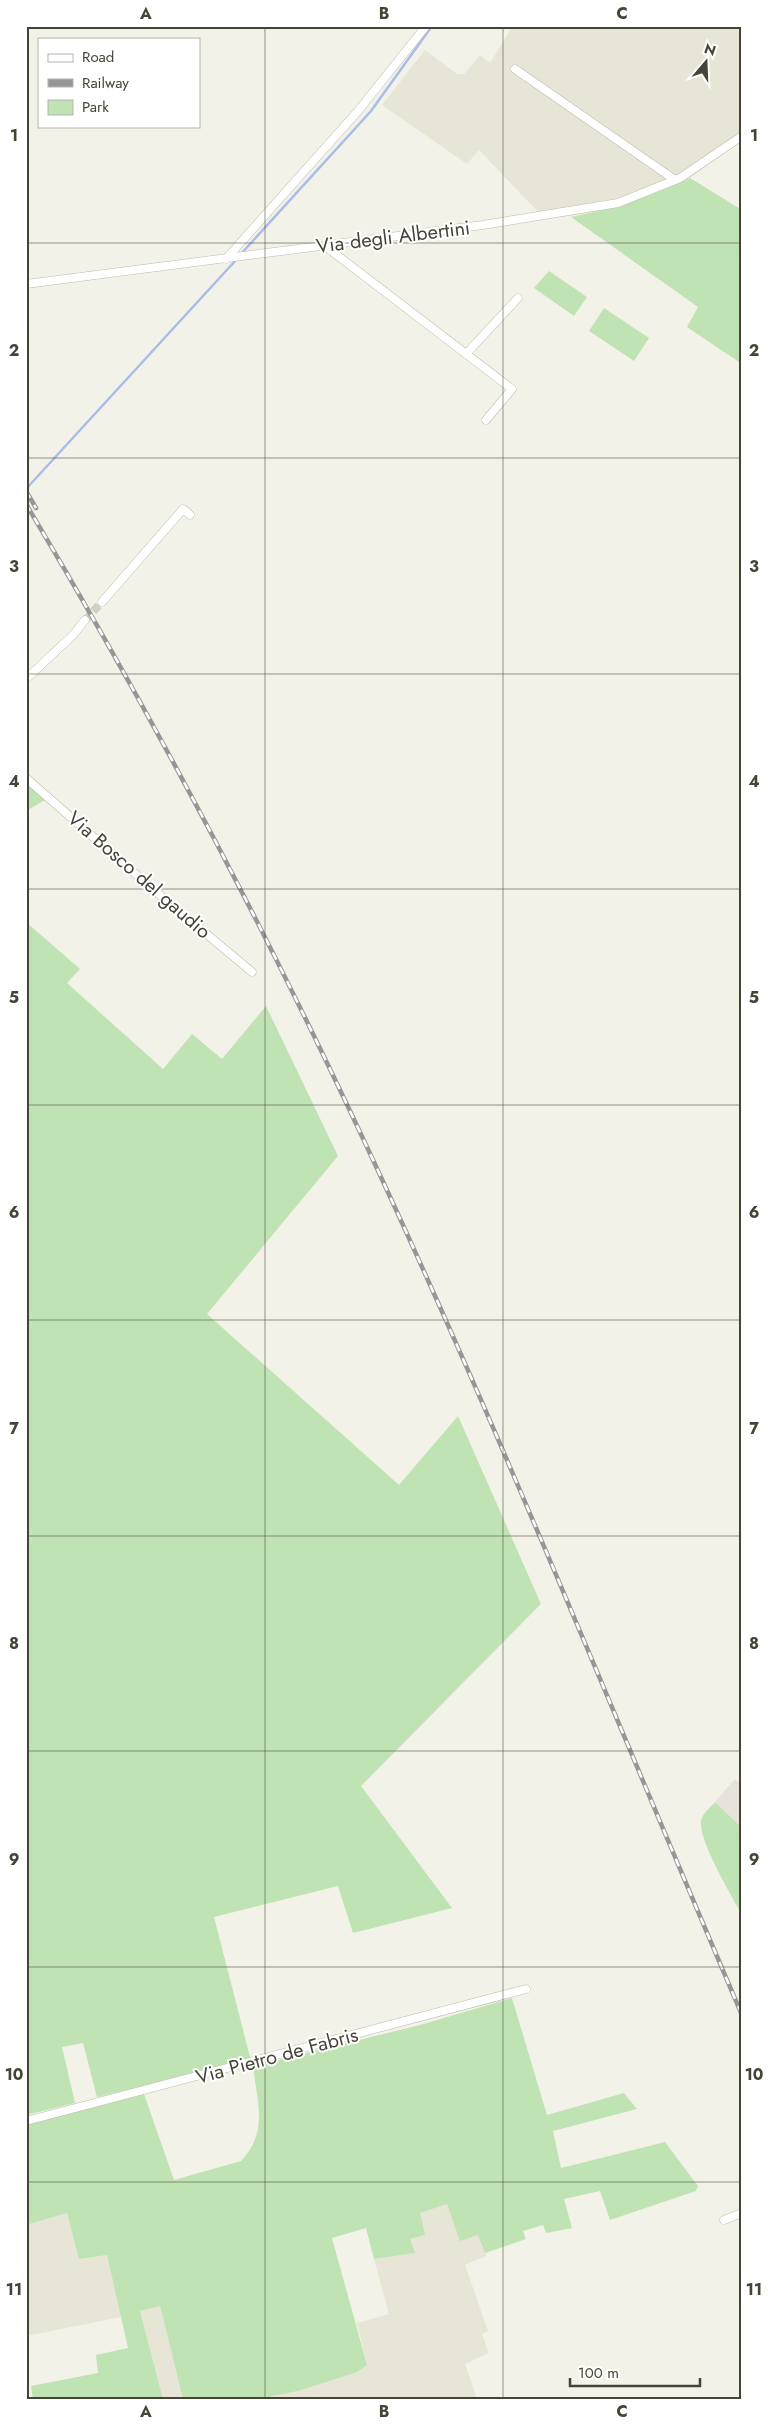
<svg xmlns="http://www.w3.org/2000/svg" width="768" height="2425" font-family="Jost,sans-serif">
<style>
.residential{fill:#e6e5d6}
.industrial{fill:#e5e3dc}
.green{fill:#c0e3b4}
.lines{fill:none;stroke-linecap:round;stroke-linejoin:round}
.stream{stroke:#a9bcea;stroke-width:2.5}
.minor-tunnel{stroke:#cfcfc5;stroke-width:8;stroke-dasharray:8 4;stroke-linecap:butt}
.minor-casing{stroke:#bdbcab;stroke-width:9}
.minor{stroke:#fff;stroke-width:8}
.rail-casing{stroke:#969696;stroke-width:4.5}
.rail{stroke:#fff;stroke-width:2.5;stroke-dasharray:8;stroke-linecap:butt}
.grid{fill:none;stroke:#454437;stroke-width:1;stroke-opacity:0.55}
.labels{text-anchor:middle;dominant-baseline:central;stroke-width:4;stroke-linejoin:round;paint-order:stroke}
.street-label{font-size:20px;fill:#454437;stroke:#fff}
.neatline{fill:none;stroke:#454437;stroke-width:2}
.grid-label{font-size:16px;text-anchor:middle;font-weight:bold;fill:#454437}
</style>
<rect width="100%" height="100%" fill="#f2f2e8"/>
<path class="residential" d="M513,26h229v114l-52,38 -33,16 -54,17 -58,8 -66,-69 -12,14 -85,-59 43,-55 32,24h7l16,-19 10,8z
M447,2204l32,31 7,21 -21,9 23,66 -6,3 7,19 -24,11 12,35h-218l39,-8 69,-26 -10,-42 32,-9 -15,-55 40,-6 -4,-14 9,-27z
M67,2213l12,46 28,-4 14,62 -95,19v-111z
M160,2305l23,94h-20l-23,-88z"/>
<path class="industrial" d="M735,1779l7,5v44l-27,-26z"/>
<path class="green" d="M690,178l52,32v154l-55,-37 11,-20 -127,-90c42,-8 80,-20 119,-39z
M549,271l38,26 -13,19 -40,-28z
M604,308l45,30 -15,23 -45,-30z
M30,784l17,15 -21,12v-25z
M26,922l54,47 -13,14 96,86 29,-35 30,25 44,-53 72,150 -131,158 192,171 59,-69 83,188 -180,182 91,122 -99,25 -15,-47 -124,31 36,140 -5,5 -148,35 -14,-54 -21,4 13,56 -49,12z
M715,1802l27,26v87c-9,-17 -48,-81 -40,-97 2,-6 9,-11 13,-16z
M512,1998l35,117 77,-22 13,16 -84,22 8,37 104,-26 33,44 -2,5 -86,29 -10,-29 -36,8 8,29 -26,5 -3,-8 -20,6 3,8 -41,14 -7,-18 -18,6 -13,-37 -27,9 5,22 -15,4 5,14 -41,6 -8,-31 -34,10 35,127 -10,7 -59,19 -39,8h-76l-23,-93 -20,5 23,88h-130l-2,-13 67,-13 -2,-18 32,-7 -21,-93 -28,4 -12,-46 -41,12v-100l118,-31 30,86 67,-19c28,-30 16,-58 12,-95l167,-41z"/>
<g class="lines">
<path class="stream" d="M241,254l130,-143 61,-85
M26,489l210,-229"/>
<path class="minor-tunnel" d="M85,620l17,-18"/>
<g class="minor-casing">
<path id="minor" d="M515,69l160,111
M325,246l187,143 -26,31
M226,259l132,-148 68,-85
M26,284l457,-59 135,-22 62,-25 62,-42
M466,354l52,-56
M102,602l81,-93 7,6
M26,679l47,-44 12,-15
M26,778l129,113 97,81
M26,2121l500,-132
M724,2220l18,-7"/>
</g>
<use href="#minor" class="minor"/>
<g class="rail-casing">
<path id="rail" d="M26,491l10,17
M26,504c104,174 200,351 288,532 156,320 288,652 428,979"/>
</g>
<use href="#rail" class="rail"/>
</g>
<path class="grid" d="M265,26v2373M503,26v2373M26,243h716M26,458h716M26,674h716M26,889h716M26,1105h716M26,1320h716M26,1536h716M26,1751h716M26,1967h716M26,2182h716"/>
<g class="labels">
<g class="street-label">
<text transform="translate(393 237) rotate(-7)">Via degli Albertini</text>
<text transform="translate(139 875) rotate(41)">Via Bosco del gaudio</text>
<text transform="translate(277 2056) rotate(-15)">Via Pietro de Fabris</text>
</g>
</g>
<rect width="768" height="2425" fill="none" stroke="#ffffff" stroke-width="55"/>
<rect x="38" y="38" width="162" height="90" fill="#ffffff" stroke="#b5b4af"/>
<rect x="48" y="54" width="25" height="8" fill="#ffffff" stroke="#b5b4af"/>
<text x="82" y="62" font-size="15" fill="#454437">Road</text>
<rect x="48" y="79" width="25" height="8" fill="#969696" stroke="#b5b4af"/>
<text x="82" y="88" font-size="15" fill="#454437">Railway</text>
<rect x="48" y="100" width="25" height="15" fill="#c0e3b4" stroke="#b5b4af"/>
<text x="82" y="112" font-size="15" fill="#454437">Park</text>
<g transform="translate(706 62) rotate(19)" stroke="#ffffff" stroke-width="4" paint-order="stroke">
<path d="M0-4L9 19L0 12L-9 19Z" fill="#454437"/>
<text y="-8" font-size="14" font-weight="bold" text-anchor="middle" fill="#454437">N</text>
</g>
<path d="M570 2378v8h130v-8" fill="none" stroke="#454437" stroke-width="2.5"/>
<text x="578" y="2378" font-size="15" fill="#454437" stroke="#ffffff" stroke-width="4" paint-order="stroke">100 m</text>
<rect x="28" y="28" width="712" height="2370" class="neatline"/>
<g class="grid-label">
<text x="146" y="19">A</text>
<text x="384" y="19">B</text>
<text x="622" y="19">C</text>
<text x="14" y="141">1</text>
<text x="754" y="141">1</text>
<text x="14" y="356">2</text>
<text x="754" y="356">2</text>
<text x="14" y="572">3</text>
<text x="754" y="572">3</text>
<text x="14" y="787">4</text>
<text x="754" y="787">4</text>
<text x="14" y="1003">5</text>
<text x="754" y="1003">5</text>
<text x="14" y="1218">6</text>
<text x="754" y="1218">6</text>
<text x="14" y="1434">7</text>
<text x="754" y="1434">7</text>
<text x="14" y="1649">8</text>
<text x="754" y="1649">8</text>
<text x="14" y="1865">9</text>
<text x="754" y="1865">9</text>
<text x="14" y="2080">10</text>
<text x="754" y="2080">10</text>
<text x="14" y="2295">11</text>
<text x="754" y="2295">11</text>
<text x="146" y="2417">A</text>
<text x="384" y="2417">B</text>
<text x="622" y="2417">C</text>
</g>
</svg>
